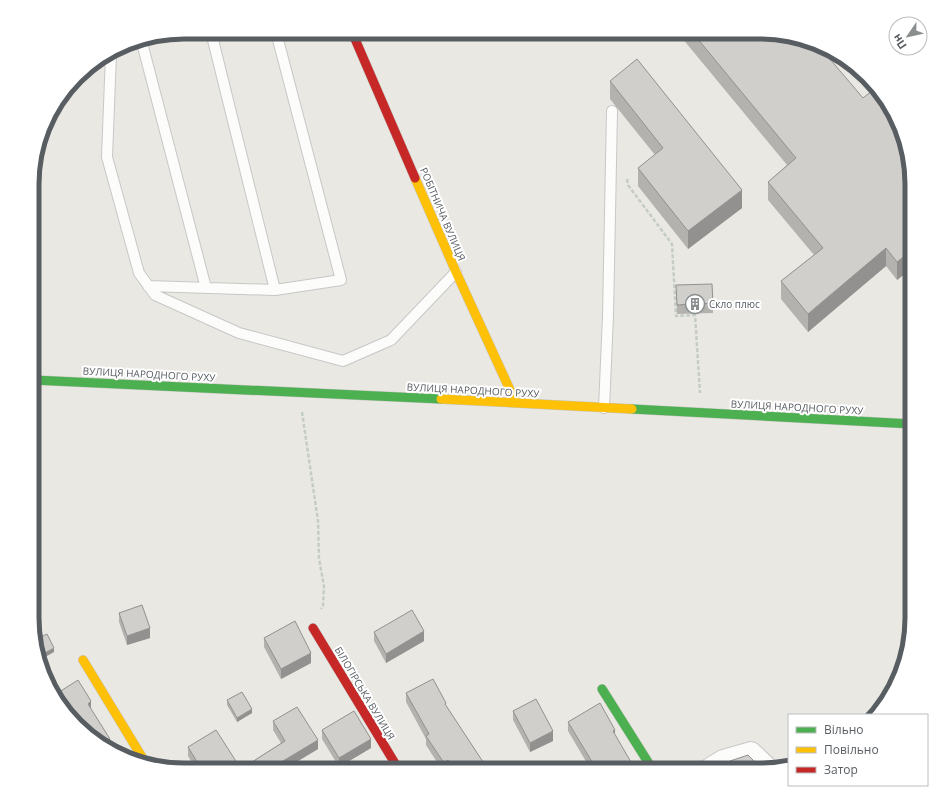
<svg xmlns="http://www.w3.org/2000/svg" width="944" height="802" font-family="'Open Sans',sans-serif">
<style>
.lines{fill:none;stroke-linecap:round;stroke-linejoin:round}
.lane-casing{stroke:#c7c7c7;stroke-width:12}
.street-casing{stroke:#c7c7c7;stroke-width:22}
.fast-casing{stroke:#c5c6c4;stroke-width:10}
.slow-casing{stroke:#c5c6c4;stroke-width:10}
.jam-casing{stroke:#c5c6c4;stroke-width:10}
.path{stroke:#c5ccc8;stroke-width:2.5;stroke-dasharray:4 2;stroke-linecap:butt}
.lane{stroke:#fcfcfb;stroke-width:10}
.street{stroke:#fcfcfb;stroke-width:20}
.fast{stroke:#4caf50;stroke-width:9}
.slow{stroke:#ffc107;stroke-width:9}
.jam{stroke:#c62828;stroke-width:9}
.wall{fill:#b4b2af}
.shaded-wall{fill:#92918f}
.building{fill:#d1cfcc;stroke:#92918f}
.labels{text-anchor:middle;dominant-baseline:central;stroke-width:4;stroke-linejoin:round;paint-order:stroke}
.street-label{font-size:10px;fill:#585d62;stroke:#fff}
.poi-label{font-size:10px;fill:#585d62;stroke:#fff;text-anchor:start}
.rim{fill:none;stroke:#585d62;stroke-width:5}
</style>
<rect width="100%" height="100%" fill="#eae8e2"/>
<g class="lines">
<g class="lane-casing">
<path id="lane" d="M211,32l64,258
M141,39l65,249
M111,54l-4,103 32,116 16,22 84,38 104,28 48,-21 65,-68
M148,286l127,4 66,-10 -65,-248
M604,408l4,-92 4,-205"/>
</g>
<g class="street-casing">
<path id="street" d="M707,770l16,-10 28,-8 19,18"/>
</g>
<g class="fast-casing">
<path id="fast" d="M33,380l408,19
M632,409l280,15
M602,689l51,81"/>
</g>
<g class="slow-casing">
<path id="slow" d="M415,178l41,94 60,131
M441,399l191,10
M83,660l62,102"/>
</g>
<g class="jam-casing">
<path id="jam" d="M352,32l63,146
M313,628l86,142"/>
</g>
<path class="path" d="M627,179l1,6 44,59 4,72 19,-1 5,78
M302,412l16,109 1,38 5,27 -1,20 -2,3"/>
<use href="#lane" class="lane"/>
<use href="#street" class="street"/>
<use href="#fast" class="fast"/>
<use href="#slow" class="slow"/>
<use href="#jam" class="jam"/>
</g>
<path class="wall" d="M677,32h93l142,142v94l-15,12 -11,-14 -78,66 -27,-33v-18l33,-26 -46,-55v-18l19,-17z
M610,81l132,127 -54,41 -50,-63v-18l17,-13 -45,-56z
M676,285l37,18v10l-36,1z
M912,319v12l-2,-1v-10z
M119,613l31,25 -23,7 -8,-23z
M374,632l50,9 -38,22 -12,-22z
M264,638l47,25 -30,16 -17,-32z
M406,693l40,13 39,59 7,5h-50l-16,-25v-6l-20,-37z
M227,700l25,13 -15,9 -10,-17z
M513,711l40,30 -23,11 -17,-32z
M273,721l45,28 -35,21h-87l-8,-14v-9l53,22 40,-26 -8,-13z
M568,722l47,14 20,34h-44l-23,-39z
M322,730l49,18 -32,19 -17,-28z
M730,761l33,9h-33z"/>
<path class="shaded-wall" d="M900,129l4,15 -9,-11z
M742,190v18l-54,41v-18z
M886,248v18l-78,66v-18z
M912,250v18l-15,12v-18z
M150,628v10l-23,7v-9z
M424,631v10l-38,22v-9z
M54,648v4l-14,8 -1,-4z
M311,653v10l-30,16v-10z
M91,701v10l-3,-7z
M252,709v4l-15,9v-4z
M615,730v9l-2,-8z
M553,731v10l-23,11v-9z
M110,739v9l-7,-5z
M371,739v9l-32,19v-9z
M318,740v9l-35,21h-15z
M448,760v10h-4v-7z"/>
<path class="building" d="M692,32h78l48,13 45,53 10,-8 23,27 4,12 -5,4 9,11 8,30v76l-15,12 -11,-14 -78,66 -27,-33 42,-33 -55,-66 28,-24z
M637,59l105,131 -54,41 -50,-63 25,-20 -53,-67z
M712,284l1,19 -36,2 -1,-20z
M142,605l8,23 -23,8 -8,-23z
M412,610l12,21 -38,23 -12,-22z
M295,621l16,32 -30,16 -17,-31z
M47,634l7,14 -15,8 -4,-16z
M433,679l13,24 -1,1 40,61 3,-2 4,7h-38l-6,-10 -4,3 -18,-27 3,-2 -23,-41z
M78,680l13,21 -3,3 22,35 -7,4 -27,-18 -20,-31z
M242,692l10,17 -15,9 -10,-18z
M536,699l17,32 -23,12 -17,-32z
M600,703l15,27 -2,1 22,38 -1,1h-37l-29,-48z
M297,707l21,33 -50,30h-66l-14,-23 28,-17 25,39 44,-28 -12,-20z
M354,711l17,28 -32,19 -17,-28z
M748,755l15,15h-27l-6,-9z"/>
<defs>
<g id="building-ring" transform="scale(1)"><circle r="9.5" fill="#fff" stroke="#8b8e8f" stroke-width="1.5"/><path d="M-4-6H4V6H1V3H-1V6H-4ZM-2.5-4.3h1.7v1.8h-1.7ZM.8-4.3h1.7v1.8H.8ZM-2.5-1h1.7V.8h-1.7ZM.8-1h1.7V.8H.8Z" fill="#8b8e8f"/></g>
</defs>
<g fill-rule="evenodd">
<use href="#building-ring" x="695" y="304"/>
</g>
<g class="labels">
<g class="street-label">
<text transform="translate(443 214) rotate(67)">РОБІТНИЧА ВУЛИЦЯ</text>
<text transform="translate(149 374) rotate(3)">ВУЛИЦЯ НАРОДНОГО РУХУ</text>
<text transform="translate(473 390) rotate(3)">ВУЛИЦЯ НАРОДНОГО РУХУ</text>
<text transform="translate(797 407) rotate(3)">ВУЛИЦЯ НАРОДНОГО РУХУ</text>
<text transform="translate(365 693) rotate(59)">БІЛОГІРСЬКА ВУЛИЦЯ</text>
</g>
<g class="poi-label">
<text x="709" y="304">Скло плюс</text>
</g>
</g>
<path d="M0 0H944V802H0ZM184 39H760A145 145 0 0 1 905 184V618A145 145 0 0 1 760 763H184A145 145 0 0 1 39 618V184A145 145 0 0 1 184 39Z" fill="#fff" fill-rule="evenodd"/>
<path class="rim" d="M184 39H760A145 145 0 0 1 905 184V618A145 145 0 0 1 760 763H184A145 145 0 0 1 39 618V184A145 145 0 0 1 184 39Z"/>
<rect x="788" y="714" width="140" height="72" fill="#ffffff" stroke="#bcbec0"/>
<rect x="796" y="727" width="20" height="6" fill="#4caf50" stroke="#bcbec0"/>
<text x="824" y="734" font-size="12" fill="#585d62">Вільно</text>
<rect x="796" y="747" width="20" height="6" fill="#ffc107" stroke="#bcbec0"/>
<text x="824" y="754" font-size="12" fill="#585d62">Повільно</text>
<rect x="796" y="767" width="20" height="6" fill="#c62828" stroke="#bcbec0"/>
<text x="824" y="774" font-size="12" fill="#585d62">Затор</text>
<g transform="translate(908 36) rotate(236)"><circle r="19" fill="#ffffff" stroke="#bcbec0"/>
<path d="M0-3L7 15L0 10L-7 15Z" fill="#8b8e8f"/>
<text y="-6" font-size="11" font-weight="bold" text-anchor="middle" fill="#585d62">Пн</text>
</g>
</svg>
